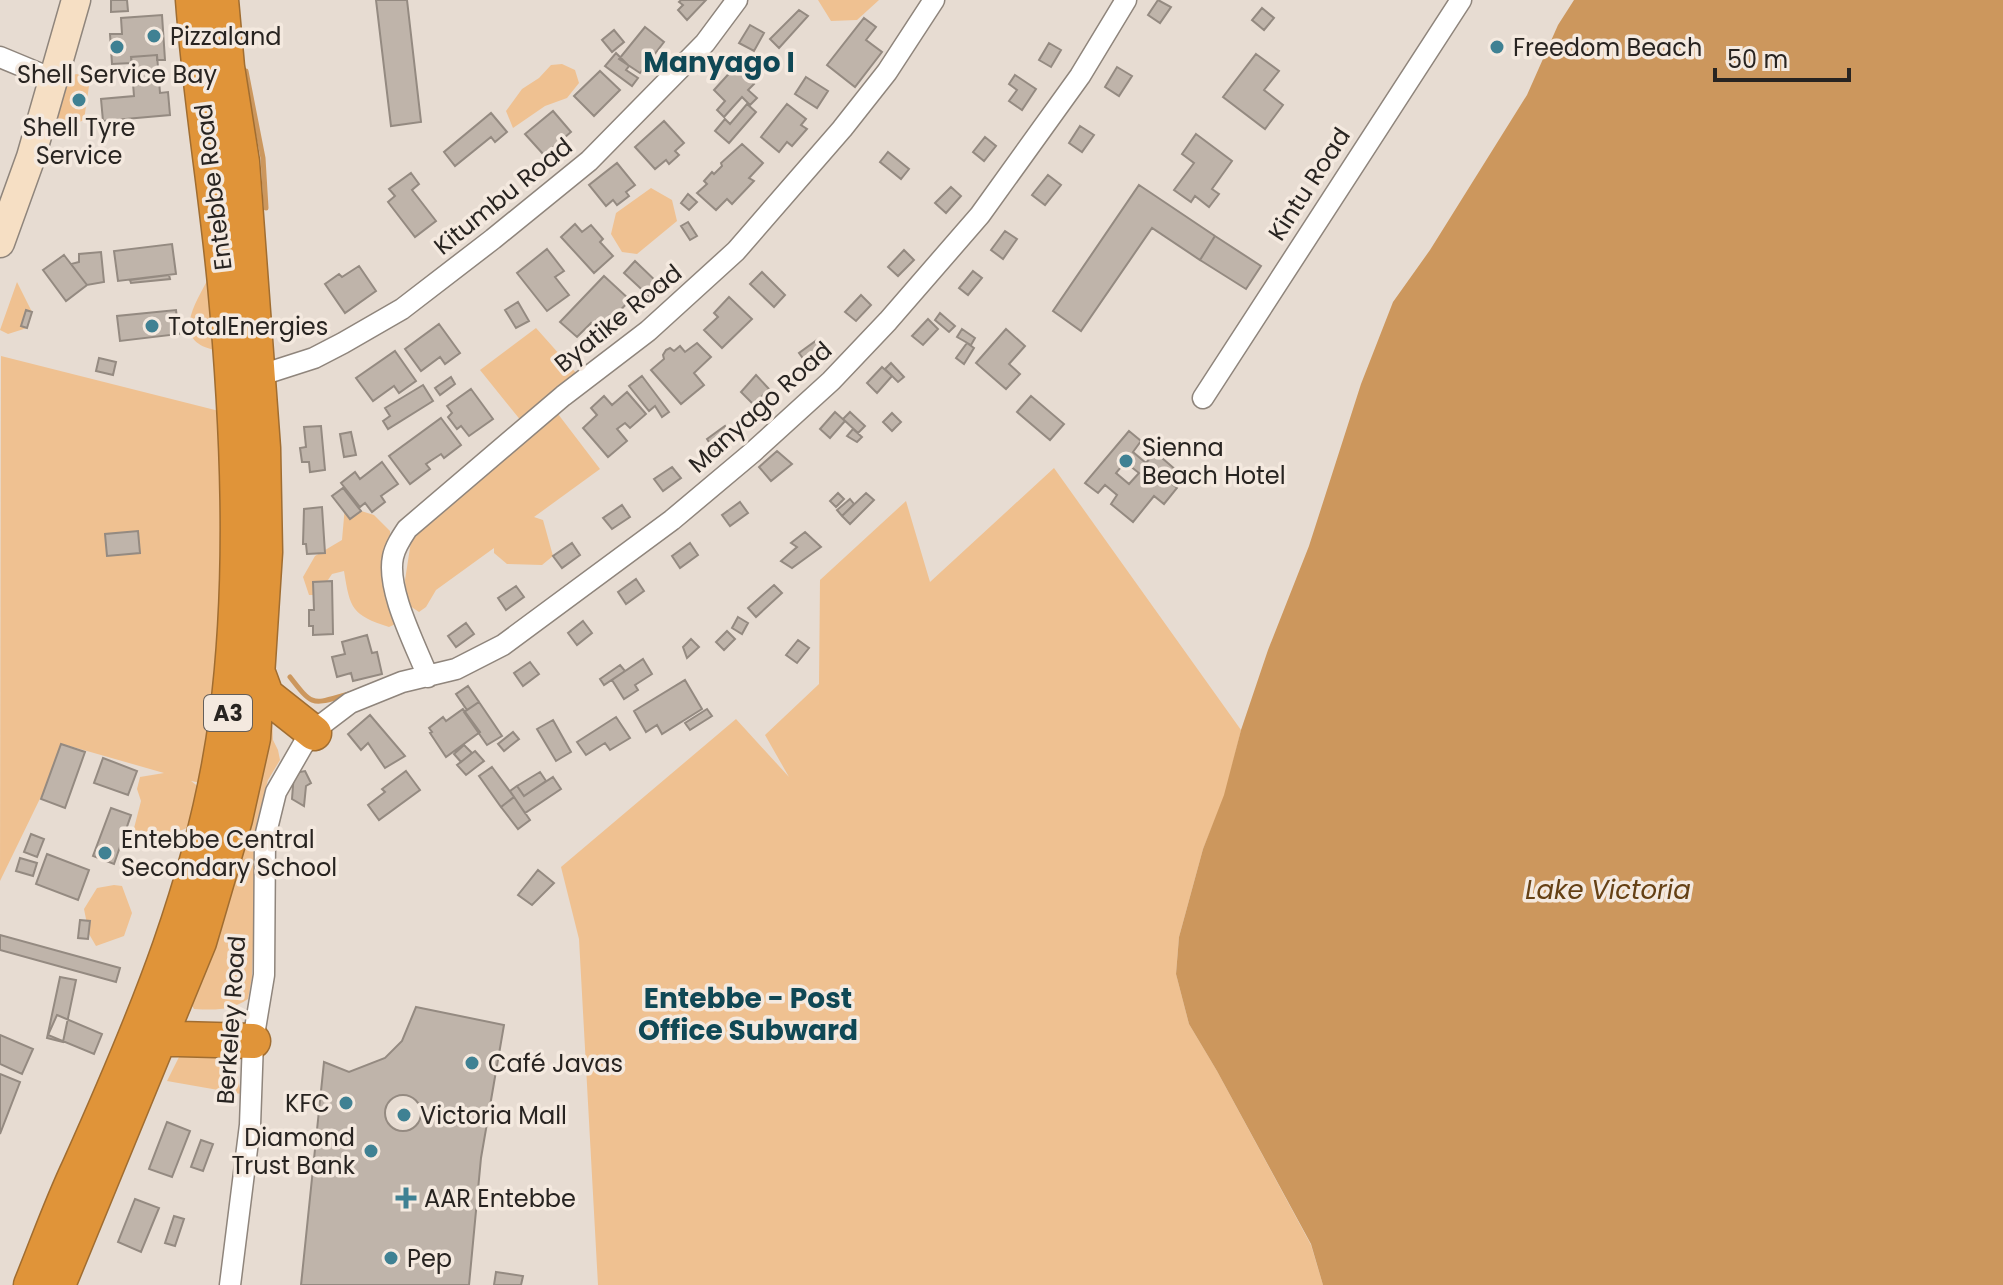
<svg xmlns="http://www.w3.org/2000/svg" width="2003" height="1285" font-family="Poppins,sans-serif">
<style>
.green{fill:#efc191}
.water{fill:#cc975d}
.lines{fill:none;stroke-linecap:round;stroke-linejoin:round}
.stream{stroke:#cc975d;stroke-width:5}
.building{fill:#bfb4aa;stroke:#948a81;stroke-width:2;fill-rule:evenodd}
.street-casing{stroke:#8f857c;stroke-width:23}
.secondary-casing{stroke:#8f857c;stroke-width:31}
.highway-casing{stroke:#a06d31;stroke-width:37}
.street{stroke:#fff;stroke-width:20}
.secondary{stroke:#f6dfc4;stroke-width:28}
.highway{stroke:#e09439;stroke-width:34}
.poi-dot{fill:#3f8193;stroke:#f4e9df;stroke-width:3}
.labels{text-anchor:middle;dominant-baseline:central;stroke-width:7;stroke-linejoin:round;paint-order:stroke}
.shield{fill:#f4e9df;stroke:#655f5a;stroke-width:2}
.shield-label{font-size:22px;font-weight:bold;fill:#282421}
.poi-label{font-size:24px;fill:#282421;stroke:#f4e9df;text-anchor:start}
.street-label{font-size:24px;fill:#282421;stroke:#f4e9df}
.water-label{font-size:26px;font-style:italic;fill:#654014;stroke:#f4e9df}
.quarter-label{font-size:28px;font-weight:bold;fill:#0f4855;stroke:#f4e9df}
</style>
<rect width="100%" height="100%" fill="#e7dcd2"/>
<path class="green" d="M818,0h61l-22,20 -26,1z
M562,64l13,6 4,13 -12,15 -22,8 -32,22 -7,-17 16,-22 17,-11 12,-13z
M77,74l13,5 -6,41 -30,13 -5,-5 19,-52z
M651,188l21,12 5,21 -40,33 -15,-2 -11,-18 5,-21z
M207,281l8,69c-43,-9 -22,-43 -8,-69z
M17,282l15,30 -7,-1 -3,15 5,2 -19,6 -8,-4z
M536,328l41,46 -55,48 -42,-52z
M1,356l218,55 2,164 -10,210 -20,-4 12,9 -14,37 -35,15 -21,-10 8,-31 -4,-12 3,-12 24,-4 -98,-28 -66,136z
M555,410l45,59 -66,48 9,3 10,36 -11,9 -35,-1 -13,-11v-5l-58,42 -10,17 -7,5 -12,-8 -2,-24 7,-45z
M1054,468l187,262 -16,65 -22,54 -24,88 -3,37 13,50 28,47 94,174 12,40h-725l-19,-346 -18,-72 175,-148 53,58 -24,-42 54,-51 1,-104 86,-79 24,81z
M345,506l29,9 16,16v18l12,72 -13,6c-37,-12 -39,-18 -45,-56l-12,3 -14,21h-9l-6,-18 12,-21 27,-16z
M272,715l1,25 5,10 2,10 -12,20 -11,41 -5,156 -4,22c-18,12 -33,11 -54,10l-3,-5z
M114,885l8,1 10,27 -8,23 -28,10 -7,-12 -5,-25 13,-21z
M188,1051l35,5 14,17 4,21 -74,-13 12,-24z"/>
<path class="water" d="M1574,0h429v1285h-680l-12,-41 -94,-173 -28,-47 -13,-50 3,-37 24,-88 21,-54 17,-65 27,-80 41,-104 52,-162 32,-82 37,-52 97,-155 31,-70z"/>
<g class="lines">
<path class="stream" d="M246,71l17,87 3,50
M290,677c24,31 22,27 59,17"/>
</g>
<path class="building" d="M111,0h16l1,11 -17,1z
M376,0h31l14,122 -30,4z
M681,0h25l-19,20 -9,-10 5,-5 -4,-3z
M1158,0l13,7 -11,16 -12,-8z
M1262,8l12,10 -10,12 -12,-10z
M799,10l9,6 -29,32 -9,-9z
M162,15l3,45h-8v-5l-26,2 1,6 -20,1 -2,-30h12l-1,-16z
M864,18l12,9 -10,13 16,12 -27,35 -28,-22z
M750,25l14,8 -10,18 -15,-8z
M645,27l19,15 -24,31 -21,-14z
M614,30l10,12 -12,10 -10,-12z
M1049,43l12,7 -10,17 -12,-7z
M616,53l13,13 -3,4 12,8 -6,8 -27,-20z
M1256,54l23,17 -15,19 19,15 -18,24 -42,-32z
M157,55l3,38 8,-1 2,23 -67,6 -2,-22 33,-3 -3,-39z
M735,67l19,17 -6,6 9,8 -7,7 -8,-8 -18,20 -7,-7 8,-9 -11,-11z
M1117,67l15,9 -13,20 -14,-9z
M600,71l20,19 -26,26 -20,-20z
M1015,75l21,14 -14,21 -13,-9 8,-11 -8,-6z
M806,77l22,14 -11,17 -22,-14z
M747,104l9,8 -27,31 -14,-12 10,-12 5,5z
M787,104l19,15 -5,6 6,4 -15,17 -5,-4 -8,10 -18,-15z
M553,111l18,21 -27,23 -19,-21z
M491,113l16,19 -12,10 -4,-5 -36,29 -11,-14z
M664,121l20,22 -9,8 4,4 -10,9 -3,-4 -11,9 -20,-22z
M1080,126l14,9 -12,17 -13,-9z
M1196,134l36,27 -20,28 7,5 -10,13 -14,-11 -4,6 -17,-12 20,-27 -12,-9z
M985,137l11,9 -12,15 -11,-9z
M742,144l21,19 -14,15 5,3 -22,23 -5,-5 -11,11 -19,-17 10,-9 -3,-3 8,-9 2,2 8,-8 -1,-3z
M888,152l21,17 -8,10 -21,-17z
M617,163l18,22 -9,7 3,4 -12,9 -4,-5 -7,6 -17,-21z
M411,173l8,11 -7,6 24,31 -21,16 -27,-35 7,-6 -6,-7z
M1048,175l13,10 -16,20 -13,-10z
M1139,185l76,51 -15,24 -48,-32 -71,103 -28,-20z
M951,187l10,9 -15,17 -11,-10z
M688,194l9,8 -8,8 -8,-7z
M688,222l9,14 -7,4 -9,-14z
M575,224l7,8 9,-7 12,14 -3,3 13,14 -19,17 -33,-36z
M1005,231l12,8 -14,20 -12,-9z
M1215,236l46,30 -15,23 -46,-29z
M172,244l4,30 -58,7 -4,-30z
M547,249l17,22 -9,6 14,18 -22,16 -30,-38z
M904,250l10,10 -16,16 -10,-9z
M101,252l3,30 -17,3 -16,-21 8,-2v-8z
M64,255l23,30 -21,16 -23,-31z
M635,261l26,25 -10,12 -27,-25z
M359,266l17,25 -31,22 -20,-29 14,-10 3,3z
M973,271l9,7 -14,17 -9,-7z
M762,272l23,23 -11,12 -24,-23z
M169,275l1,4 -39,4 -1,-3z
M604,276l26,24 -18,19 -3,-3 -12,13 -6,-6 -14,14 -17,-15z
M861,295l10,10 -15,16 -11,-9z
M729,297l23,22 -30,29 -18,-18 14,-13 -4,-4z
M518,302l11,19 -13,7 -11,-18z
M26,310l6,2 -5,16 -6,-2z
M176,310l3,24 -59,7 -3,-25z
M940,313l15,13 -6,6 -14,-12z
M928,319l10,10 -15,16 -11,-9z
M439,324l21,29 -15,11 -5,-7 -19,14 -16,-22z
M962,329l13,9 -4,7 -14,-8z
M1006,329l19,17 -16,18 11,10 -14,15 -30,-26z
M817,340l9,12 -18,13 -9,-12z
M697,343l14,14 -17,16 10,12 -23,19 -30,-34 13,-11 -1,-4 3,-5 4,-2 4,3 6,-5 5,6z
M967,343l7,5 -10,16 -8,-6z
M395,351l21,30 -17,12 -5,-7 -21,15 -17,-23z
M99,358l17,4 -3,13 -17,-4z
M891,363l13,14 -6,5 -13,-13z
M882,367l10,9 -15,17 -10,-10z
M756,375l13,14 -15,16 -13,-13z
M642,376l27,36 -7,5 -7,-11 -6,5 -20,-25z
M451,377l4,7 -15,11 -5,-7z
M423,385l10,16 -45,28 -5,-8 7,-5 -5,-8z
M471,389l22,30 -24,17 -8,-10 -4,3 -9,-12 4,-4 -5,-7z
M627,392l19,22 -16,14 -5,-5 -8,6 10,12 -19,16 -25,-29 14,-13 -6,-7 13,-12 8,9z
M1031,396l33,28 -14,16 -33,-28z
M835,412l10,9 -15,17 -10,-9z
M850,412l15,14 -7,7 -15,-14z
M892,413l9,9 -9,9 -9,-9z
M441,418l20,27 -17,13 -3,-4 -15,10 4,5 -20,15 -21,-28z
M321,426l4,44 -15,2 -1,-10h-7l-2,-14 6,-1 -2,-20z
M725,426l8,12 -18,13 -8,-12z
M853,429l9,8 -5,5 -10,-6z
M1129,431l12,10 -8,11 13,11 9,-11 21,18 -9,10 10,8 -13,16 -10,-8 -21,26 -22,-18 6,-9 -12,-10 -7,8 -13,-10zM1125,462l14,11 -10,11 -13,-11z
M351,432l5,23 -12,2 -4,-23z
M777,451l15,13 -21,17 -12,-14z
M382,462l16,22 -17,12 4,6 -13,10 -7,-9 -5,4 -19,-24 14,-11 5,7z
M672,467l9,11 -18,13 -9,-12z
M343,488l18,23 -11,8 -18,-23z
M838,493l6,6 -8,8 -6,-6z
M866,493l8,7 -24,24 -8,-8z
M850,499l4,5 -12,12 -5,-6z
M740,502l8,11 -18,13 -8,-11z
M622,505l8,12 -18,12 -9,-11z
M322,507l3,46 -18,1 -1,-10h-3l1,-35z
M138,531l2,22 -33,3 -2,-22z
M805,532l16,15 -29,21 -11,-7 16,-14 -6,-4z
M572,543l8,12 -18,13 -9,-12z
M690,543l8,12 -18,13 -8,-12z
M636,579l8,12 -18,13 -8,-12z
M332,581l1,53 -20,1v-9h-4v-16h5l-1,-28z
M774,585l8,8 -26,24 -8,-9z
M516,586l8,11 -18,13 -8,-12z
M738,617l10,6 -6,11 -10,-6z
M583,621l9,12 -15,12 -9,-12z
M466,623l8,11 -18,13 -8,-11z
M727,631l8,8 -11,11 -8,-8z
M367,635l5,18 5,-1 5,22 -29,7 -2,-8 -14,4 -5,-20 13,-3 -3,-12z
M691,639l8,8 -12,11 -4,-11z
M798,640l11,8 -12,15 -11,-8z
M643,659l9,15 -17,11 3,5 -14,9 -12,-19z
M530,662l9,12 -16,12 -9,-13z
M620,665l5,6 -21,14 -4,-6z
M685,680l17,29 -40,25 -5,-9 -11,7 -12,-21z
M468,686l11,16 -12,8 -11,-16z
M479,702l23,34 -15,9 -23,-33z
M463,709l17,23 -34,25 -16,-24 2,-1 -3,-4 14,-11 3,4z
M707,709l5,7 -22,14 -5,-7z
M370,715l35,41 -20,12 -17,-25 -7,7 -13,-16z
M616,717l14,21 -20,12 -5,-7 -19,12 -9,-13z
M553,720l18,32 -15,9 -19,-32z
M513,732l6,7 -15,12 -6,-7z
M61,744l24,8 -20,56 -24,-9z
M464,745l8,8 -11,9 -7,-8z
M475,751l9,10 -18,14 -9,-10z
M103,758l34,13 -9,24 -34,-12z
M492,767l22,30 -13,10 -22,-31z
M305,771l6,12 -5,3 -2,20 -12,-7 2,-26z
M406,771l14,19 -41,30 -11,-15 17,-13 -3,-3z
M540,772l6,9 -22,15 -7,-10z
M553,777l8,12 -36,24 -15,-22 7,-5 7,10z
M514,797l16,23 -12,9 -17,-22z
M111,808l20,7 -17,49 -21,-8z
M31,834l13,5 -7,18 -13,-5z
M47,854l42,16 -11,30 -42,-16z
M20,858l17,5 -4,13 -17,-5z
M538,870l16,13 -22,22 -14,-10z
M80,920l10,1 -2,18 -10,-1z
M0,935l120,33 -4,14 -116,-32z
M60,977l16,3 -13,62 -16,-4z
M416,1007l88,18 -23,133 -12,127h-168l23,-223 25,10 36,-14 17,-17z
M57,1015l45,19 -8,20 -46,-19z
M0,1035l33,14 -11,25 -22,-10z
M0,1074l20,8 -20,52z
M385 1113a18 18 0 1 1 36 0a18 18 0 1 1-36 0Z
M167,1122l23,9 -18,46 -23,-8z
M201,1140l12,4 -10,27 -12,-4z
M135,1199l24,9 -18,44 -23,-10z
M174,1216l10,3 -9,27 -10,-3z
M496,1272l27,4 -2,9h-27z"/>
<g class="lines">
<g class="street-casing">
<path id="street" d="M0,57l53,22
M258,376l56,-18 29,-15 59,-34 91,-70 96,-78 116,-118 32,-43
M1203,398l258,-398
M428,677c-12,-31 -42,-87 -35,-120 2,-10 8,-19 14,-28l156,-133 85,-65 88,-80 106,-122 45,-57 47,-72
M230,1285l20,-160 3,-84 11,-66 1,-138 11,-45 27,-47 18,-20 29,-22 52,-21 54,-13 47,-24 169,-125 81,-68 78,-71 57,-60 92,-106 100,-139 46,-76"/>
</g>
<g class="secondary-casing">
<path id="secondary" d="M0,243l31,-86 45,-157"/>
</g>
<g class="highway-casing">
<path id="highway" d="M259,676l7,19 48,38
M142,1038l111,3
M31,1285c16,-39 30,-79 48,-117 65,-145 128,-294 148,-453 18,-139 11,-291 -2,-431 -9,-95 -25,-189 -32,-284
M58,1285l141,-343 36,-123 18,-81 12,-186 -2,-104 -21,-286 -15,-95 -6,-67"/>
</g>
<use href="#street" class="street"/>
<use href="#secondary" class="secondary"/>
<use href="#highway" class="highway"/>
</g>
<g class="poi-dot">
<circle cx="154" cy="36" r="8"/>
<circle cx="117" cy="47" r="8"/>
<circle cx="1497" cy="47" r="8"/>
<circle cx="79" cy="100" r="8"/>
<circle cx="152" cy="326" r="8"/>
<circle cx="1126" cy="461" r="8"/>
<circle cx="105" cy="853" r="8"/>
<circle cx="472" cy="1063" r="8"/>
<circle cx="346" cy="1103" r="8"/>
<circle cx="404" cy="1115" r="8"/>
<circle cx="371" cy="1151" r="8"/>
<path d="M402 1186h8v8h8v8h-8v8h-8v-8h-8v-8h8z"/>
<circle cx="391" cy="1258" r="8"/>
</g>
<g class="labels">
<rect class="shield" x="204" y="695" width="48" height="36" rx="6"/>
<g class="shield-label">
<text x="228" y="713">A3</text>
</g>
<g class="poi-label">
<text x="170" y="36">Pizzaland</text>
<text x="1513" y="47">Freedom Beach</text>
<text x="117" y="74" text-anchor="middle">Shell Service Bay</text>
<text x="79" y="127" text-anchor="middle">Shell Tyre<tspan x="79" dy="28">Service</tspan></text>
<text x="168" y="326">TotalEnergies</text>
<text x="1142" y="447">Sienna<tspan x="1142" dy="28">Beach Hotel</tspan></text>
<text x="121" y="839">Entebbe Central<tspan x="121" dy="28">Secondary School</tspan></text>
<text x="488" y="1063">Café Javas</text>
<text x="330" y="1103" text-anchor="end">KFC</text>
<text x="420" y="1115">Victoria Mall</text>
<text x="355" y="1137" text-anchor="end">Diamond<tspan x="355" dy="28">Trust Bank</tspan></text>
<text x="424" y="1198">AAR Entebbe</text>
<text x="407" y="1258">Pep</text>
</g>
<g class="street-label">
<text transform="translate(1309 184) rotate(-57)">Kintu Road</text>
<text transform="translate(213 187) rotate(-97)">Entebbe Road</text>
<text transform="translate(503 196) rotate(-39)">Kitumbu Road</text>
<text transform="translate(618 318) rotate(-39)">Byatike Road</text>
<text transform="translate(760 407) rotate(-42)">Manyago Road</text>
<text transform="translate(231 1020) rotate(-86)">Berkeley Road</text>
</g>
<g class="water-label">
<text x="1608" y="890">Lake Victoria</text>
</g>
<g class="quarter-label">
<text x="719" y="62">Manyago I</text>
<text x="748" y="998">Entebbe - Post<tspan x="748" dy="32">Office Subward</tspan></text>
</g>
</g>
<path d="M1715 68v12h134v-12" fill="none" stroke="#282421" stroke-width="4"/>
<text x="1727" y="68" font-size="24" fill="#282421" stroke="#f4e9df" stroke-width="6" paint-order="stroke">50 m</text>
</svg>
